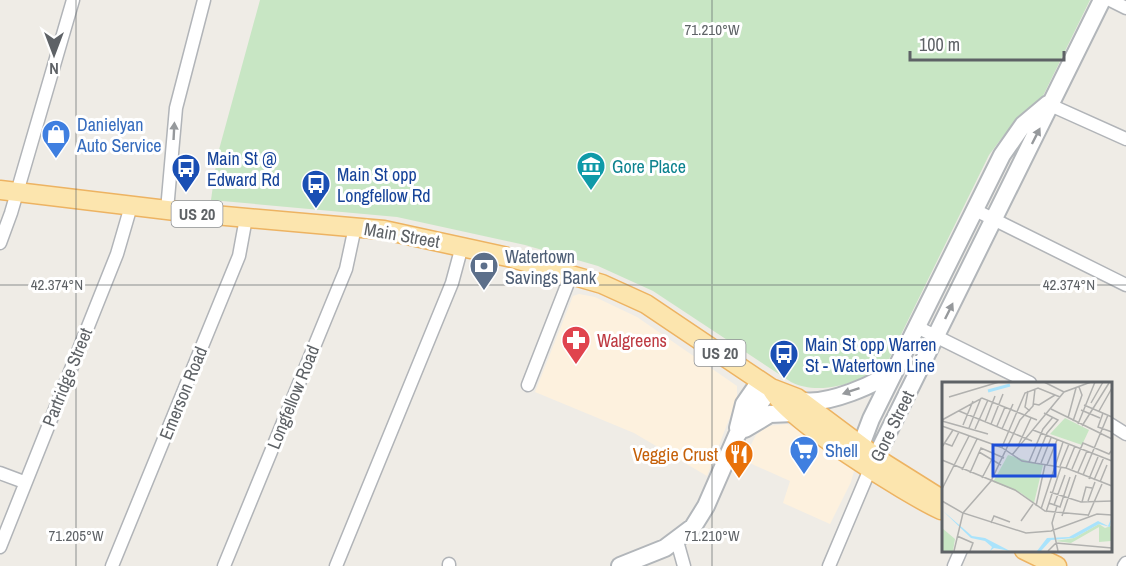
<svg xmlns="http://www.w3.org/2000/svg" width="1126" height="566" font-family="'Archivo Narrow',sans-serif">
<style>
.commercial{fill:#fdf1de}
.green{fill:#c8e6c4}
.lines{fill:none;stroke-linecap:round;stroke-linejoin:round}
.street-casing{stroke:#b1b4b8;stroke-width:15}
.secondary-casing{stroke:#b2b6ba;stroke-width:20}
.primary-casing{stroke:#edb362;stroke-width:21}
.street{stroke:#fff;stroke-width:12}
.secondary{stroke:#fff;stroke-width:16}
.primary{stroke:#fce5ae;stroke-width:18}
.oneway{fill:#96999c}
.ticks{fill:none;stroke:#5e6266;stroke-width:1.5;stroke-opacity:0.45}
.labels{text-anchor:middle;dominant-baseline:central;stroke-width:6;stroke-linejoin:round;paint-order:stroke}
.shield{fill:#fff;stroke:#8e9194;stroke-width:1.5}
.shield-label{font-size:16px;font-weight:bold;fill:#5e6266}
.shop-label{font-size:18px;fill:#366cbe;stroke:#fff;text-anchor:start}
.transit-label{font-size:18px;fill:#164399;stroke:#fff;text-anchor:start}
.culture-label{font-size:18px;fill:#0d838f;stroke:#fff;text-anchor:start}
.street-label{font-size:18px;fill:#5e6266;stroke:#fff}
.service-label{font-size:18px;fill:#4e5e75;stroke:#fff;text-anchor:start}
.health-label{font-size:18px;fill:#be3a42;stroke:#fff;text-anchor:start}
.food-label{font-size:18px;fill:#c56008;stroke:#fff;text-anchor:end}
.inset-river{fill:none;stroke:#a9e3fc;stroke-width:3}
.inset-road{fill:none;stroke:#b1b1af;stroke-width:1.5}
.view{fill:#1d4ed8;fill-opacity:0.15;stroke:#1d4ed8;stroke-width:3}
.inset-edge{fill:none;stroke:#5e6266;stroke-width:3}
.ticks-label{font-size:15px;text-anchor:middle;fill:#5e6266;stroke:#fff;stroke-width:6;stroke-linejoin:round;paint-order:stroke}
</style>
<rect width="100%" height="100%" fill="#efece6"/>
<path class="commercial" d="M579,294l16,3 42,20 100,69v13l-30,77 -73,-43 -99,-41 38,-96z
M787,424l27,14 38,28 2,5 -3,11 -21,42 -47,-21 7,-22 -47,-21 13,-25 12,-9z"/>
<path class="green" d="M260,0h830l-48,98 -38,37 -15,20 -100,204c-22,23 -69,38 -98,23l-138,-91 -55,-25 -73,-21 -128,-28 -186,-17 6,-43z"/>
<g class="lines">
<g class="street-casing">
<path id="street" d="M1110,0l16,8
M1048,104l78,35
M167,210l9,-102 28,-108
M975,210l151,75
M0,243l11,-30 62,-213
M917,327l113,56
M528,385l43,-110
M1110,424l16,10
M0,473l24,9
M677,541l7,25
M0,547l117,-293 14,-48
M112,566l127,-310 7,-38
M224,566l122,-297 9,-42
M336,566l116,-283 10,-37
M449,566v-2
M829,566l41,-97
M954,566l7,-16
M1124,566l2,-3"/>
</g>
<g class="secondary-casing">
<path id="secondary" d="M802,401c25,4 75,-16 94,-33
M738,428l6,-24 16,-23
M745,429l25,-15 23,-1
M864,457l-1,-17 8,-21 131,-264 21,-30 25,-21
M871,467l231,-467
M620,566l45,-18 28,-21 13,-21 31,-71 34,-47"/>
</g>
<g class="primary-casing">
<path id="primary" d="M0,190l192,23 192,17 128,28 90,26 44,20 125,84 26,10 87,65 59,37
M771,388c15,31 135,106 170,122
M1024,550l33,16"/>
</g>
<use href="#street" class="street"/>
<use href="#secondary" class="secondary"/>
<use href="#primary" class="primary"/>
</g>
<defs><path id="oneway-solid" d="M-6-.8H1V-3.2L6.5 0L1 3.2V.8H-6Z" transform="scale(1.5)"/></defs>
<g class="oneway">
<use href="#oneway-solid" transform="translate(174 131) rotate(-87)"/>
<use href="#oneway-solid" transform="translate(1036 136) rotate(-63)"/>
<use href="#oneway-solid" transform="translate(949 311) rotate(-64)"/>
<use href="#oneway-solid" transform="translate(851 391) rotate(161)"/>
</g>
<path class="ticks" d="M76,0v566M712,0v566M0,285h1126"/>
<defs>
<g id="shop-pin" transform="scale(1.5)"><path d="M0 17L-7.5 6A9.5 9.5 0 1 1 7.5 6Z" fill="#3f7fe0" stroke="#fff"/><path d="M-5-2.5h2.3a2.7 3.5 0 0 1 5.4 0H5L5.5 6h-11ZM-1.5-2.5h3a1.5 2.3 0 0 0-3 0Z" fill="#fff"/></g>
<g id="museum-pin" transform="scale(1.5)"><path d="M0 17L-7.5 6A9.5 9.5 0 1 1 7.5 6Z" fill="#0f9aa8" stroke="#fff"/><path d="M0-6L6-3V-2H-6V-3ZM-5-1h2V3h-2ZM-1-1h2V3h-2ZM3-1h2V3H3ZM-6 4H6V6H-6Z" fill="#fff"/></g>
<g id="bus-pin" transform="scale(1.5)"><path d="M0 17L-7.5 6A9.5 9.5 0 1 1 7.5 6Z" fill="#1a4fb4" stroke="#fff"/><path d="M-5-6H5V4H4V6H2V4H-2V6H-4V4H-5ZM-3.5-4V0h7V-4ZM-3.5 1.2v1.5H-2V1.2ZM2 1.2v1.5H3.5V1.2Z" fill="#fff"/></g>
<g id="bank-pin" transform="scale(1.5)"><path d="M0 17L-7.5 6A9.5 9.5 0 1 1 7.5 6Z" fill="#5c6f8a" stroke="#fff"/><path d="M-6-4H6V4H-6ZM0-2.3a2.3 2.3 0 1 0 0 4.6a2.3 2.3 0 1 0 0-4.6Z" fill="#fff"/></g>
<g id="pharmacy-pin" transform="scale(1.5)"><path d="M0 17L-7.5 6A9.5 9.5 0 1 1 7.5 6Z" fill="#e0444e" stroke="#fff"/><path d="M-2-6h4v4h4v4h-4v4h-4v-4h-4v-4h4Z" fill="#fff"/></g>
<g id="supermarket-pin" transform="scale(1.5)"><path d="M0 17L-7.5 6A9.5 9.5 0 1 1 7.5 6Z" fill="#3f7fe0" stroke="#fff"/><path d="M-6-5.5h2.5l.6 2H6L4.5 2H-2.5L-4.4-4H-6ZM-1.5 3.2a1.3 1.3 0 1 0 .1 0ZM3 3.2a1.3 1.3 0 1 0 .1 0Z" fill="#fff"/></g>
<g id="restaurant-pin" transform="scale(1.5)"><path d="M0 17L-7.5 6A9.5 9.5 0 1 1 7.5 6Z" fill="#e8710a" stroke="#fff"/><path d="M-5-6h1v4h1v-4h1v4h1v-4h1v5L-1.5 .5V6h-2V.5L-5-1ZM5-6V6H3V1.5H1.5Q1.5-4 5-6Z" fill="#fff"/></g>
</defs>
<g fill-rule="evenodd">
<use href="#shop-pin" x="56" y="134"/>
<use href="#museum-pin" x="591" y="166"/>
<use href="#bus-pin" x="186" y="168"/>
<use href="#bus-pin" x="316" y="184"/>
<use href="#bank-pin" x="484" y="266"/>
<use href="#pharmacy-pin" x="576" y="340"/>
<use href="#bus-pin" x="784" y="354"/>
<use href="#supermarket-pin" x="804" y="450"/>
<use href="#restaurant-pin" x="739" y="454"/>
</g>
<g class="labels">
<g class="shield">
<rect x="171.5" y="201" width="51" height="26" rx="4.5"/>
<rect x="694.5" y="340" width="51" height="26" rx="4.5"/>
</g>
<g class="shield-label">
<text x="197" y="214">US 20</text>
<text x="720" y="353">US 20</text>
</g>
<g class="shop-label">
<text x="77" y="124">Danielyan<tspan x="77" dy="21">Auto Service</tspan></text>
<text x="825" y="450">Shell</text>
</g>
<g class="transit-label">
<text x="207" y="158">Main St @<tspan x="207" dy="21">Edward Rd</tspan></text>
<text x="337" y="174">Main St opp<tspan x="337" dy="21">Longfellow Rd</tspan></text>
<text x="805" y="344">Main St opp Warren<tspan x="805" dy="21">St - Watertown Line</tspan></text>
</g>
<g class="culture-label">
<text x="612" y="166">Gore Place</text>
</g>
<g class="street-label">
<text transform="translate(402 235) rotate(10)">Main Street</text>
<text transform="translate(67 377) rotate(-68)">Partridge Street</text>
<text transform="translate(183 393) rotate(-68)">Emerson Road</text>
<text transform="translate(293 397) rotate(-68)">Longfellow Road</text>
<text transform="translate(892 426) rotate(-64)">Gore Street</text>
</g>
<g class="service-label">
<text x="505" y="256">Watertown<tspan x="505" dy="21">Savings Bank</tspan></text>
</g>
<g class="health-label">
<text x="597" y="340">Walgreens</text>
</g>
<g class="food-label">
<text x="718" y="454">Veggie Crust</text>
</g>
</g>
<g transform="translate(942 382)">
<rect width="170" height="170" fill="#efece6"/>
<path d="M123,36l24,12 -7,15 -32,-11zM66,73l35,10 -9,38 -13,-10 -28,-11zM157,142l6,4 6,-2v15l-12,1v-15l-28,16 -16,-2 19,-3zM0,146l13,11 -2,12h-11z" fill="#c8e6c4"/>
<path d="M1,129l29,25 13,2 25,13 -16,-3 -4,3 2,-4 -7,-6 -14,-3zM169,137l-1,8 -11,-3 -25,14 -23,2 -10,11h-4l10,-13 22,-1 29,-16 10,5z" fill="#a9e3fc"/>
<path class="inset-river" d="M46,9l22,-6"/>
<path class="inset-road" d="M102,0l20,10M93,7l-2,17 -13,14 -29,61 -28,32 63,20 25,-2 46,-17 15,1M86,9l-3,16 5,4M7,15l50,-15M149,21l12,-21M92,22l5,1 16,-10M142,23l28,12M109,27l61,30M139,28l19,8M17,29l73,30M157,29l13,-23M161,31l-5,14 14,5M126,36l8,-30M0,38l40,-22 55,22M0,39l46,13M131,39l9,-26 -3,-8M43,40l10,-26M49,42l12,-30M136,42l17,-42M21,43l10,-24M0,44l61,22M55,44l8,-19M140,44l27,-43M27,46l12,-30M33,47l13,-29M60,47l11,-25M91,48l79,31M2,61l8,3 7,-14M76,64l13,-28M0,65l11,-17M59,65l21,14 44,7 46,18M60,65l23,-54 13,-5 22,9M37,70l22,13M70,73l52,-63 27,-10M0,78l73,30 30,21 43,4M87,80l14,-33 10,-12M93,81l12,-30 11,-13 -14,-7M99,81l10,-25M105,83l10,-25M118,84l9,-22M124,86l9,-22M130,87l11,-26 26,11 3,-4M20,88l15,-31M136,90l9,-21M28,91l11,-25 23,10M141,93l25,-60M40,96l10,-19M147,97l9,-22M152,98l10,-23M158,100l7,-17M0,107l27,-53M108,110l31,10 31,-1M0,119l21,12 -9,38M146,119l7,-19M140,120l4,-15 6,1M107,121l11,4 10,-30M112,123l11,-30M94,124l9,-41M115,124l-5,17 6,28M99,127l22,-67M104,130l15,-45M120,134l14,-41M146,134l14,-32M79,139l12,-17M49,141l3,-7 16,6M15,154l16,7 -3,8M106,169l8,-8 56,5"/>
<path class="view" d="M51,63h62v31h-62z"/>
<rect width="170" height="170" class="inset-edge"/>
</g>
<g class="ticks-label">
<text x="712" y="35">71.210°W</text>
<text x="1069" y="290">42.374°N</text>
<text x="57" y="290">42.374°N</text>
<text x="76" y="541">71.205°W</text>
<text x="712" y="541">71.210°W</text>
</g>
<g transform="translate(54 54) rotate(180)" stroke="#ffffff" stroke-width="4.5" paint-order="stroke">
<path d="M0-4.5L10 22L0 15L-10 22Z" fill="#5e6266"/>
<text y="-9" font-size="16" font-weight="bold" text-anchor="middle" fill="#5e6266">N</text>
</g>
<path d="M910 51v9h154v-9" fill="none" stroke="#5e6266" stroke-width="3"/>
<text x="919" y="51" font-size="18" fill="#5e6266" stroke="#ffffff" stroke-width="4.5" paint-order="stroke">100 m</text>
</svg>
